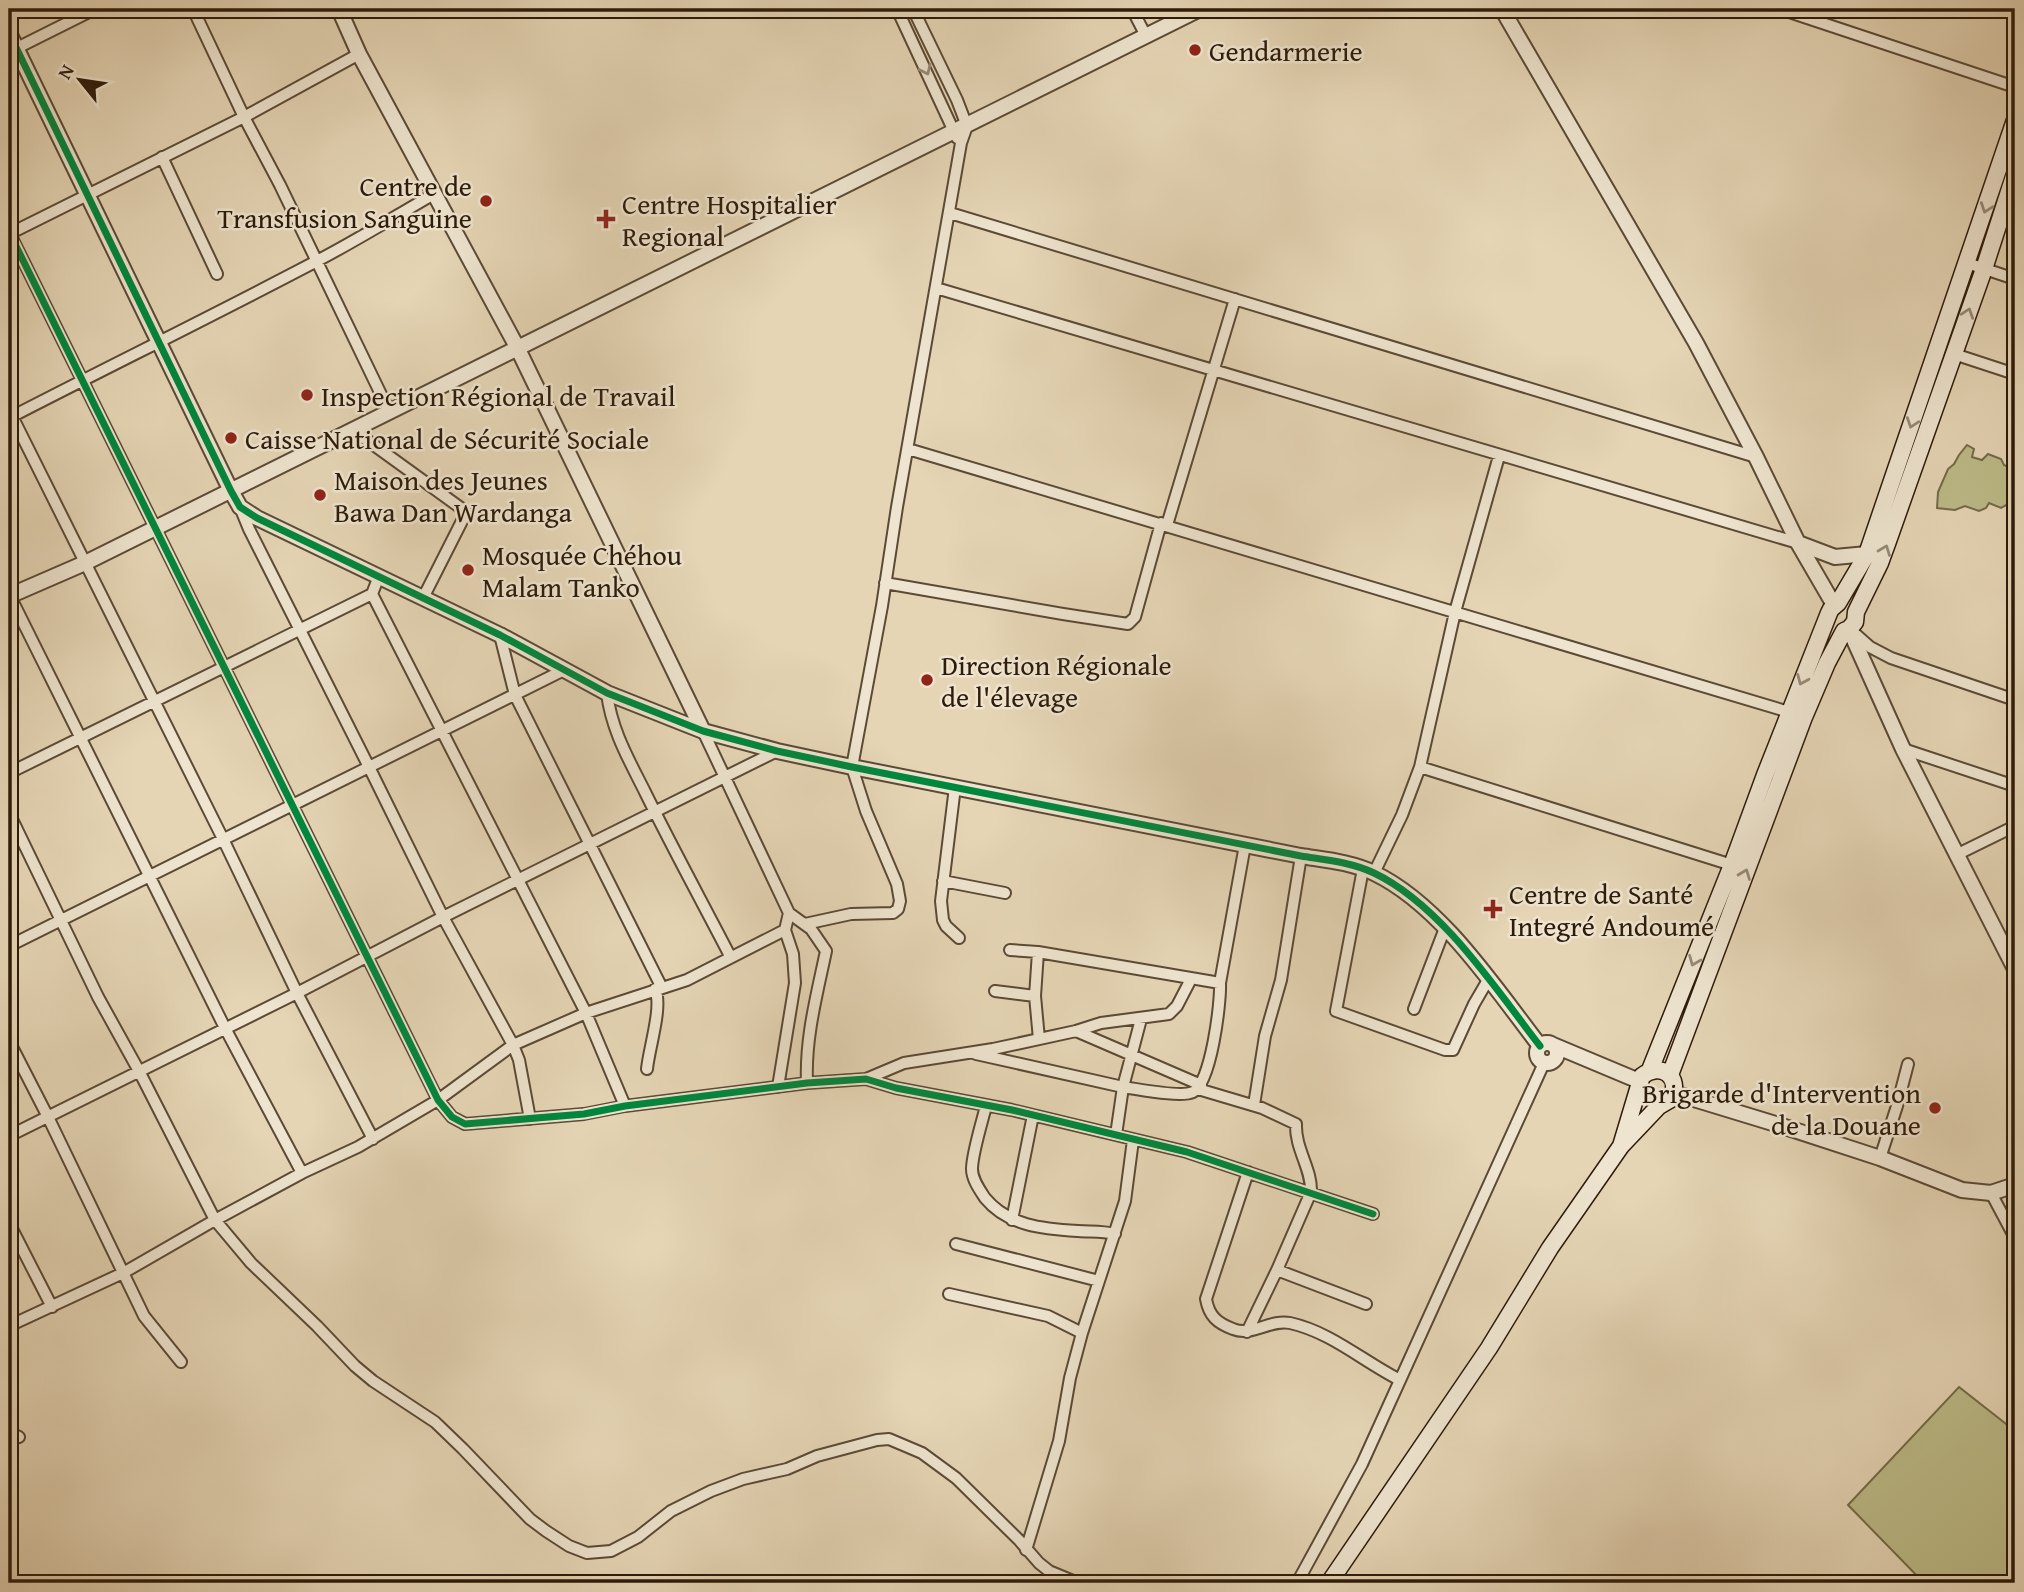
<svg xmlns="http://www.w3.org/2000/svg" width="2024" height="1592" font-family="'Gentium Book Plus',serif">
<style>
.green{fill:#bcbb88;stroke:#746b4a;stroke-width:2}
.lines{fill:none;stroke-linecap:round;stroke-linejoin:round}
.minor-casing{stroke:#5b4a36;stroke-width:14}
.tertiary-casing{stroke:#5b4a36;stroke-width:18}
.secondary-casing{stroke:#2d1b0b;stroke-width:19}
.minor{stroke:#eee4cf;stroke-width:10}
.tertiary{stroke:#eee4cf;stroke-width:14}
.secondary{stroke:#eee4cf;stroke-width:16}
.cycleway-casing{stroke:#eee4cf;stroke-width:11}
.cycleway{stroke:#00873e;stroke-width:7}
.oneway{stroke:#978a77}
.poi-dot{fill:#8f2418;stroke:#eee4cf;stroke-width:2.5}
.labels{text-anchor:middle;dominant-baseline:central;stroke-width:5;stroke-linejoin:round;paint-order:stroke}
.poi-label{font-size:28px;fill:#2d1b0b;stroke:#eee4cf;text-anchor:start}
</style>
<rect width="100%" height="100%" fill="#e5d5b5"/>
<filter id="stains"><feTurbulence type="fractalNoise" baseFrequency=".00286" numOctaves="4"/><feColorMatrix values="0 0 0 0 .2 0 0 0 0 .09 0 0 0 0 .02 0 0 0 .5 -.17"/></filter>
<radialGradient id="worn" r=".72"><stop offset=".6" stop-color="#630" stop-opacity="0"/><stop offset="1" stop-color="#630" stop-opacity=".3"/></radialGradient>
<path class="green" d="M1967,445l7,4 -2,8 10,3 6,-6 13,5 3,6 10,5 -3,5 4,6 -3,21 -11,6 -12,-5 -3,5 -7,3 -14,-5 -10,4 -18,-2 1,-16 10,-23 6,-5 5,-9z
M1959,1387l56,44v152h-91l-76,-78z"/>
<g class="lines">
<g class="minor-casing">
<path id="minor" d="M193,9l51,108 36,68 109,226
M897,9l60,129
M1132,9l14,27
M1780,9l235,78
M9,52l86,-43
M162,157l55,117
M950,213l806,244
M9,232l429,868 14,17 13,7 119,-10 41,-8 182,-23 59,-4 30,9 116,22 175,42 186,62
M9,234l235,-117 115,-63
M1967,263l48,16
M936,288l862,255
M1954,354l61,20
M9,410l214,429 74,154 76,146
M9,418c101,-52 203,-102 304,-155 41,-21 81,-46 121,-69
M353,430l112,81v4l-42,83
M908,449l881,263
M240,507l9,22 120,238 74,150 70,128 73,-32 101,-33 98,-50
M1167,525l68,-226
M885,583l178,31 65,10 7,-7 26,-94
M9,594l216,434 77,145
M372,594l214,419 39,93
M1852,631l18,16 21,11 124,42
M500,635l15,60 147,293
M607,693c4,36 22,67 38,99 27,55 56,108 84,162l4,2
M703,731l86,182
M1903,749l112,37
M1420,767l312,98
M9,773l363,-179 7,-18
M955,787l-14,114 2,19 3,6 13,12
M9,813l89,184 41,74 76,149 36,43 66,63 38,40 18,15 62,41 28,27 67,70 16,12 23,15 18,7 24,-2 27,-14 33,-26 40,-20 32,-12 44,-10 30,-13 60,-16 12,-1 33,14 34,25 63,62 20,23 10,8 29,12
M1956,855l59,-29
M1363,869l-27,142 109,39h8l21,-46 14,-24
M1374,873l28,-58 18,-48 35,-155 44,-156
M943,881l62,12
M805,924l46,-10 42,-1 5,-4 2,-8 -3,-17 -31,-73 -14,-44 30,-161 15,-99 64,-364 6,-17 -10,-26 -44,-91
M9,946l555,-276
M1010,950l28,2 182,31
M1038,952l-3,44 4,43
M995,991l40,5
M1414,1009l31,-81
M1076,1031l125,54
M9,1041l39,76 96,199 37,46
M976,1054l147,33 18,-68
M647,1069c2,-21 16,-63 8,-80
M866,1079l38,-16 89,-14 83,-18 25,-8 68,-9 8,-8 14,-27
M778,1087l17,-104 -2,-29 -8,-24 4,-17 22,16 15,22c-9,43 -21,87 -19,132
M1198,1089l64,19 34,16c-1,25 16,45 15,68l-34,78 -30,62
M1254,1105l11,-69 16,-56 20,-124
M986,1106c-4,16 -14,48 -14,63 0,10 7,20 13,29 23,28 58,31 93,33 13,1 24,0 37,3
M1116,1135l7,-48c15,2 58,11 70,5 18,-8 28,-90 27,-109l25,-138
M9,1136l288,-143 146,-76 334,-166
M1880,1158l17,-52 11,-42
M1248,1172l-42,127c3,17 11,24 27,30 19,8 37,-10 57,-6 41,9 74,39 110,57
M1991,1193l24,45
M1012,1220l21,-105
M9,1223l43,84
M956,1244l143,37
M1277,1270l89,34
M949,1294l99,22 34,17
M9,1326l114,-53 92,-53 87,-47 56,-26 80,-47 75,-55 6,15 11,59
M9,1432l10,5
M1026,1550l33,-109 11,-63 12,-45 43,-132 8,-61
M1297,1583l65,-119 182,-401"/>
</g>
<g class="tertiary-casing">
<path id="tertiary" d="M339,9l20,45 158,293 186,384
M1502,9l194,334 60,114 42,86 36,62
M9,33l222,458 9,16 17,11 243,117 107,58 96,38 74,20 75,16 449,89c25,4 50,6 73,17 67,32 121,115 166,173
M1798,543l37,14 32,-3
M9,596l76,-33 1115,-554
M1849,629l54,120 112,220
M1537 1053a10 10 0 1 1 20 0a10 10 0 1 1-20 0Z
M1553,1045l86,36
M1674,1093l105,32 101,33 82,32 29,3 24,-8"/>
</g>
<g class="secondary-casing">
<path id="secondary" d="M1650,1070l82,-205 33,-90 64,-162 2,-4 7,-6 29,-49 148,-434
M1670,1075l134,-358 23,-54 17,-32 5,-2 6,-7 1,-10 24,-49 8,-22 96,-272 31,-96
M1329,1583l160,-235 61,-100 71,-102 38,-40 12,-7c11,-22 -10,-38 -29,-23l-21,70"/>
</g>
<use href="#minor" class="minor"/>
<use href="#tertiary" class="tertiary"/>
<use href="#secondary" class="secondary"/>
<g class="cycleway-casing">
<path id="cycleway" d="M9,33l222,458 9,16 17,11 243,117 107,58 96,38 74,20 75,16 449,89c25,4 50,6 73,17 67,32 121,115 166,173
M9,232l429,868 14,17 13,7 119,-10 41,-8 182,-23 59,-4 30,9 116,22 175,42 186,62"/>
</g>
<use href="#cycleway" class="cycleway"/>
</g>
<defs><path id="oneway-chevron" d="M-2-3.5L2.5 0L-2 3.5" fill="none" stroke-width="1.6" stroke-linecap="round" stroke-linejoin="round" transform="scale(1.75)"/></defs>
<g class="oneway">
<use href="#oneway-chevron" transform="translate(926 70) rotate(65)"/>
<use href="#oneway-chevron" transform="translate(1986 208) rotate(109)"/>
<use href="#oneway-chevron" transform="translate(1968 313) rotate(-71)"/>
<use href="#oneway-chevron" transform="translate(1912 423) rotate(109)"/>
<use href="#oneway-chevron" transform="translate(1885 550) rotate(-69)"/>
<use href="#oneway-chevron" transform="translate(1802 680) rotate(113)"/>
<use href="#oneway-chevron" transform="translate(1745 874) rotate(-69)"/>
<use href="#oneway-chevron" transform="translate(1694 961) rotate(112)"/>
</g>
<g class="poi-dot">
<circle cx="1195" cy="50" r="7"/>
<circle cx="486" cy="201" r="7"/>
<path d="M602.5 208.5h7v7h7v7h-7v7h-7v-7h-7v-7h7z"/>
<circle cx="307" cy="395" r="7"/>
<circle cx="231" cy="438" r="7"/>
<circle cx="320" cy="495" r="7"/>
<circle cx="468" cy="570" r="7"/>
<circle cx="927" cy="680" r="7"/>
<path d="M1489.5 898.5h7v7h7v7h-7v7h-7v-7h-7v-7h7z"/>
<circle cx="1935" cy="1108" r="7"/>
</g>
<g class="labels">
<g class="poi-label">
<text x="1209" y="50">Gendarmerie</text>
<text x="472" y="185" text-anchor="end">Centre de<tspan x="472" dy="32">Transfusion Sanguine</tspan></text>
<text x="622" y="203">Centre Hospitalier<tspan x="622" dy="32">Regional</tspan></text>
<text x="321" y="395">Inspection Régional de Travail</text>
<text x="245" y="438">Caisse National de Sécurité Sociale</text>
<text x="334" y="479">Maison des Jeunes<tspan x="334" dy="32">Bawa Dan Wardanga</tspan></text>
<text x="482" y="554">Mosquée Chéhou<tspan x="482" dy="32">Malam Tanko</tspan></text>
<text x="941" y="664">Direction Régionale<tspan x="941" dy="32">de l'élevage</tspan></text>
<text x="1509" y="893">Centre de Santé<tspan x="1509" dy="32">Integré Andoumé</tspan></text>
<text x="1921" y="1092" text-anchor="end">Brigarde d'Intervention<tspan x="1921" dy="32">de la Douane</tspan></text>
</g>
</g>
<rect width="2024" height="1592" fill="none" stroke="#e5d5b5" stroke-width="35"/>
<rect x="10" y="10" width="2003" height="1571" fill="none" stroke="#2d1b0b" stroke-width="3.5"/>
<rect x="18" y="18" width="1989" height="1557" fill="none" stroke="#2d1b0b" stroke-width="2"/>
<g transform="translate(80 80) rotate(300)" stroke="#eee4cf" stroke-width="5" paint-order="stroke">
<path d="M0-5L12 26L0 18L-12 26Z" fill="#2d1b0b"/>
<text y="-10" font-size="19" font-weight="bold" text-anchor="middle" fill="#2d1b0b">N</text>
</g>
<rect width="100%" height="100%" filter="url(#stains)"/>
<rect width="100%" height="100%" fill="url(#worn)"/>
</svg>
